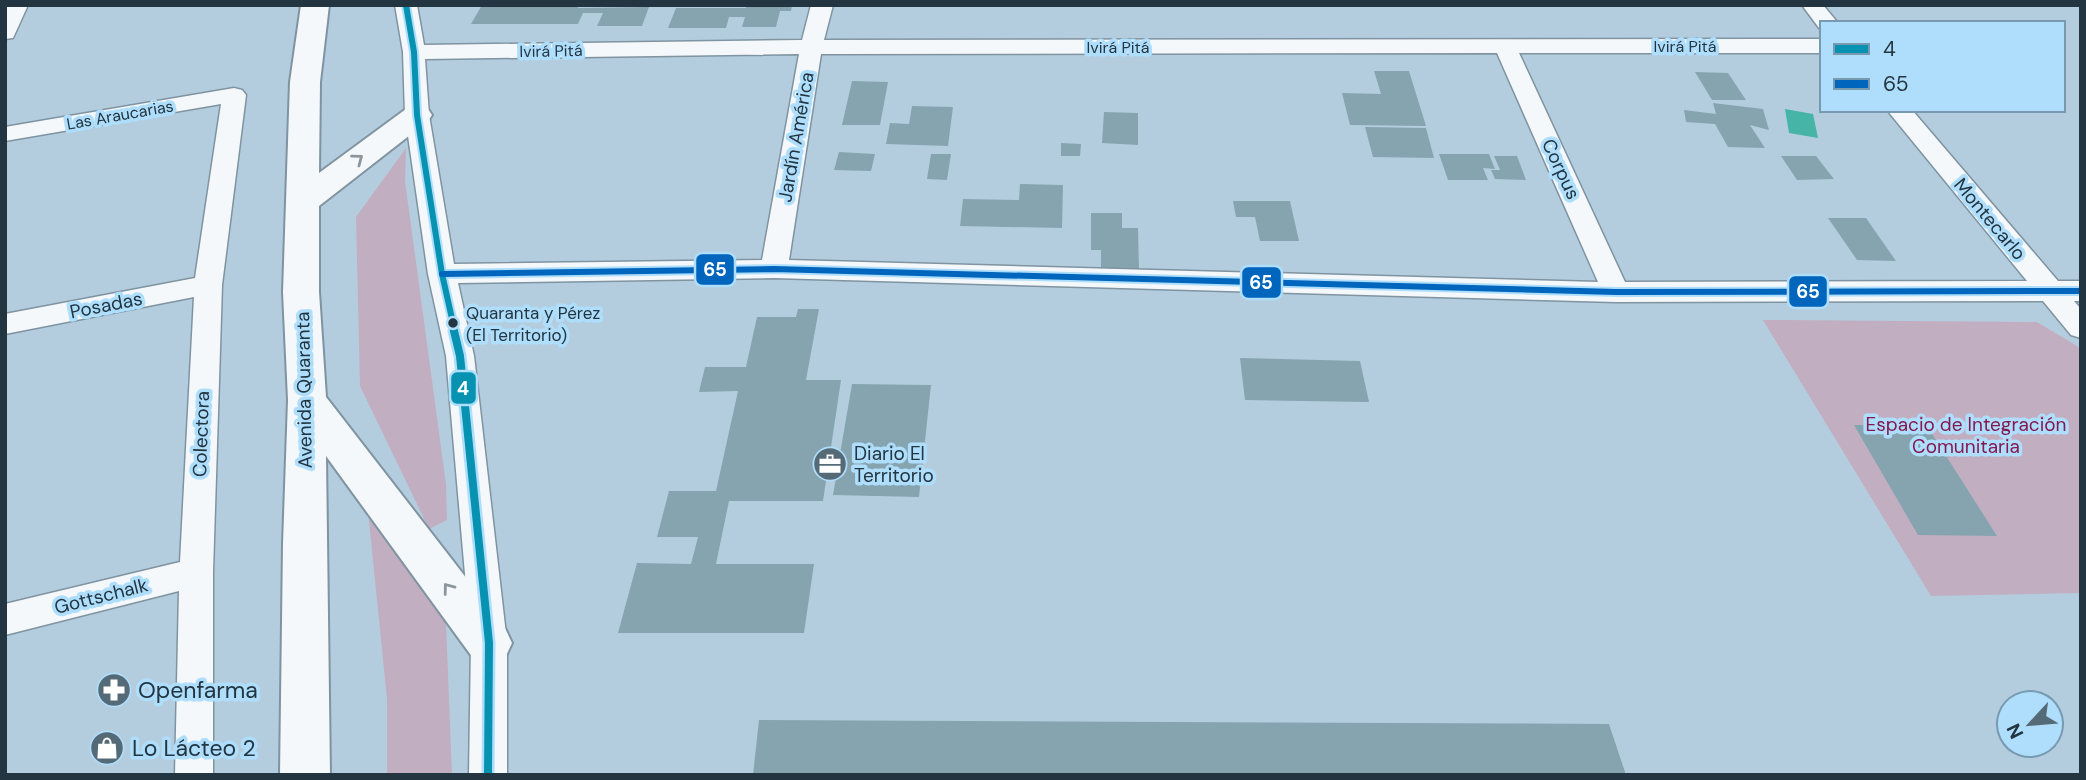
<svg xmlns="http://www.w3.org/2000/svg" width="2086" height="780" font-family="'DM Sans',sans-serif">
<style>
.green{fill:#c1aec0}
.water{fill:#46b4a7}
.building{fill:#85a4af}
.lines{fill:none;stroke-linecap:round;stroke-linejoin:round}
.minor-casing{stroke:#7f93a0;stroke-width:3}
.highway-casing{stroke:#7f93a0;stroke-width:4}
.minor{fill:#f4f8fa;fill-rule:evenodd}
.highway{fill:#f4f8fa;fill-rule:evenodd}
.bus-1-far1-casing{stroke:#afdefc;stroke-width:10}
.bus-1-casing{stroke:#afdefc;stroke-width:13}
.bus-2-casing{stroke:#afdefc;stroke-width:10}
.bus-1-far1{stroke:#0792b2;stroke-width:6}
.bus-1{stroke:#0792b2;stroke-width:8}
.bus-2{stroke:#0065bd;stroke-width:6}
.oneway{stroke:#8b969d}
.bus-dot{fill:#223540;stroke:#afdefc;stroke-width:2.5}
.labels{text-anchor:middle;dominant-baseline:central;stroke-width:7;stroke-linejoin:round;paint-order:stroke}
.far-street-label{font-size:16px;fill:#223540;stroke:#afdefc}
.bus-label{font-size:17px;fill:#223540;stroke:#afdefc;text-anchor:start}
.street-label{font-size:19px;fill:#223540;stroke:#afdefc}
.park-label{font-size:19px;fill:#85194f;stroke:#afdefc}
.poi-label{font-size:19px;fill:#223540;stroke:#afdefc;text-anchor:start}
.near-poi-label{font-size:23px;fill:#223540;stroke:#afdefc;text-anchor:start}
.line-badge{stroke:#afdefc;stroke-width:2.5}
.badge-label{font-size:19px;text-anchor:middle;font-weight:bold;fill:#fff}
</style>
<rect width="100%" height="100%" fill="#b4cdde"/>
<path class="green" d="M406,148l-1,33 41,303 1,36 -18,9 -69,-143 -4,-169z
M1763,320l274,2 40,24 4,4v243l-150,3z
M368,511l78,112 6,152h-65v-76z"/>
<path class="water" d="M1785,109l28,5 5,24 -29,-5z"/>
<path class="building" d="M482,5h98l-2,3 71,-1 -7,19h-45l6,-13h-20l-5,11h-107z
M747,5l45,1 -1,5h-11l-4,16h-34l3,-10h-16l-3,11h-58l8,-20h70z
M1374,71h35l17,55 -76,-1 -8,-32 39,1z
M1695,72l33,1 18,27h-34z
M852,81l36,1 -8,43h-38z
M1713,103l50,6 6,21 -19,-5 15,23 -37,-1 -13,-23 -29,-2 -2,-12 32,4z
M912,106l41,1 -5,39 -62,-2 4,-21 19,1z
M1104,112l34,1v32l-36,-2z
M1365,127l61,1 8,30 -61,-1z
M1061,143l20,1 -1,12h-19z
M839,152l36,2 -4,17 -37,-1z
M931,154h20l-4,26 -20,-1z
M1439,154h50l6,15 -12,-1 5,12h-40z
M1494,156h23l9,24 -31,-1 -4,-9h9z
M1781,156h35l18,23 -37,1z
M1020,184l43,1 -1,43 -102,-2 3,-27 56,1z
M1233,201h57l9,40h-39l-5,-24h-19z
M1091,213h31v15h16l1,42 -38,-1v-19h-10z
M1828,218h38l30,43 -39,-1z
M798,309h21l-13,71h35l-18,121h-94l-13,63h98l-10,69h-186l19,-70 54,1 7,-27h-41l12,-46h47l22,-100 -39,1 6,-25h41l11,-50h39z
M1240,358l120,3 9,41 -124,-2z
M852,384l79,1 -12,112 -86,-2z
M1854,425l73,1 70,110 -79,-1z
M759,720l850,4 17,51h-873z"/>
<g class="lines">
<g class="minor-casing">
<path id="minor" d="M7,5h21l-15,33 -8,1z
M395,5h22l7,40 378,-5 9,-35h22l-9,35 998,-1v14h-303l106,229 402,-1 -140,-171h25l146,171h23v20h-7l7,8v29l-10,-3 -28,-34 -427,1 -842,-24 -316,5 16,73 33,287v132h-38l2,-132 -25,-287 -18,-82 -23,-159 -2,-63zM1497,53l101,229 -809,-22 32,-206zM799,54l-37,206 -308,4 -25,-149 -4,-56z
M1802,5h21l15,18h-16v5h-3z
M234,88l8,2 4,5 -24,190 -9,287v203h-38l4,-184 -174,44v-31l175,-42 14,-265 -189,37v-20l190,-36 26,-174 -216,37v-14z"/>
</g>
<g class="highway-casing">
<path id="highway" d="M301,5h28l-9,77 -1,91 87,-64 11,-3 11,3 4,6 -4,6 -109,85v86l7,105 179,231 7,15 -7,15 -16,6 -16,-6 -147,-202 4,319h-50l3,-231 5,-144 -5,-108 7,-210z"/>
</g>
<use href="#minor" class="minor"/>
<use href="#highway" class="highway"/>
<g class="bus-1-far1-casing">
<path id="bus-1-far1" d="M406,5l8,47 3,63 25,159 13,58"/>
</g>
<g class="bus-1-casing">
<path id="bus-1" d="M454,331l6,25 29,287 -1,132"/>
</g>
<g class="bus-2-casing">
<path id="bus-2" d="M442,274l332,-5 842,23 465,-1"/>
</g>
<use href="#bus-1-far1" class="bus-1-far1"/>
<use href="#bus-1" class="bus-1"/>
<use href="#bus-2" class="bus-2"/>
</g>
<defs><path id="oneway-chevron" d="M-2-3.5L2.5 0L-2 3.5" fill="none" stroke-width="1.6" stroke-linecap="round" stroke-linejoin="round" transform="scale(1.75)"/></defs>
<g class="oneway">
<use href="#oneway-chevron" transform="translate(358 159) rotate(-37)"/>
<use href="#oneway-chevron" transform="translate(448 588) rotate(-127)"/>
</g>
<defs>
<g id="office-disc" transform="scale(1.75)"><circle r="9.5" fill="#556a77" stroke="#afdefc"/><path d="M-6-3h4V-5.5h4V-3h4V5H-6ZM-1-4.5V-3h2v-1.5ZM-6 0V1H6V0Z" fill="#fff"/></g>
<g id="pharmacy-disc" transform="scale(1.75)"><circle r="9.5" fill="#556a77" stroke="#afdefc"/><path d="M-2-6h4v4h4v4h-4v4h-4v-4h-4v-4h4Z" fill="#fff"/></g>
<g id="shop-disc" transform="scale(1.75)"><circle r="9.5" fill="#556a77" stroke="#afdefc"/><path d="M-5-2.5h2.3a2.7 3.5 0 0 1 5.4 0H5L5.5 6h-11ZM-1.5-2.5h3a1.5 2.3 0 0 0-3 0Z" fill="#fff"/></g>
</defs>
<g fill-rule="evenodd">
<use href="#office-disc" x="830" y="464"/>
<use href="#pharmacy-disc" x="114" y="690"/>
<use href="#shop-disc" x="107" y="748"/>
</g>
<circle class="bus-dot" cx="453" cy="323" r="6"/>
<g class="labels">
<g class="far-street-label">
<text x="1685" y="46">Ivirá Pitá</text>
<text x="1118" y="47">Ivirá Pitá</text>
<text transform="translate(551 51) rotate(-1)">Ivirá Pitá</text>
<text transform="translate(120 115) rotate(-10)">Las Araucarias</text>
</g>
<g class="bus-label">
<text x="466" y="313">Quaranta y Pérez<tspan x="466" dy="22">(El Territorio)</tspan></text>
</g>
<g class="street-label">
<text transform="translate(796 137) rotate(-80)">Jardín América</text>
<text transform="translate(1561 169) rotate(65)">Corpus</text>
<text transform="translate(1990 219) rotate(50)">Montecarlo</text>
<text transform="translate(106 305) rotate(-11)">Posadas</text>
<text transform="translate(304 390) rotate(-91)">Avenida Quaranta</text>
<text transform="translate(201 434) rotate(-88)">Colectora</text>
<text transform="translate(101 596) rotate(-14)">Gottschalk</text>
</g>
<g class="park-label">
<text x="1966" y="424">Espacio de Integración<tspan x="1966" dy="22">Comunitaria</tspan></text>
</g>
<g class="poi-label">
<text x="854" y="453">Diario El<tspan x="854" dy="22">Territorio</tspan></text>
</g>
<g class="near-poi-label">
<text x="138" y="690">Openfarma</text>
<text x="132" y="748">Lo Lácteo 2</text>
</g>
</g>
<g class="line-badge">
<rect x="695" y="253" width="40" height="33" rx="7" fill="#0065bd"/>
<rect x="1241" y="266" width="41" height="33" rx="7" fill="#0065bd"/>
<rect x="1788" y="275" width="40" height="33" rx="7" fill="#0065bd"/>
<rect x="450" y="371" width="27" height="34" rx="7" fill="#0792b2"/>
</g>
<g class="badge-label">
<text x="715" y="276">65</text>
<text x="1261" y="289">65</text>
<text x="1808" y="298">65</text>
<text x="463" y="395">4</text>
</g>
<rect width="2086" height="780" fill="none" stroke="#223540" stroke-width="14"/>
<rect x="1820" y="21" width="245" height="91" fill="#afdefc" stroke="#779ab1" stroke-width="2"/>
<rect x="1834" y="44" width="35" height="10" fill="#0792b2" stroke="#779ab1" stroke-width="2"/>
<text x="1883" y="56" font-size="21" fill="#223540">4</text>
<rect x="1834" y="79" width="35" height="10" fill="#0065bd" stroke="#779ab1" stroke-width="2"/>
<text x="1883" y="91" font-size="21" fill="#223540">65</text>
<g transform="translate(2030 724) rotate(244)"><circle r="33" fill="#afdefc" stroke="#779ab1" stroke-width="2"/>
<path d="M0-5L12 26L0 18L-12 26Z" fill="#556a77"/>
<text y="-10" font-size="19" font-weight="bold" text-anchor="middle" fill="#223540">N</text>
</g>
</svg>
